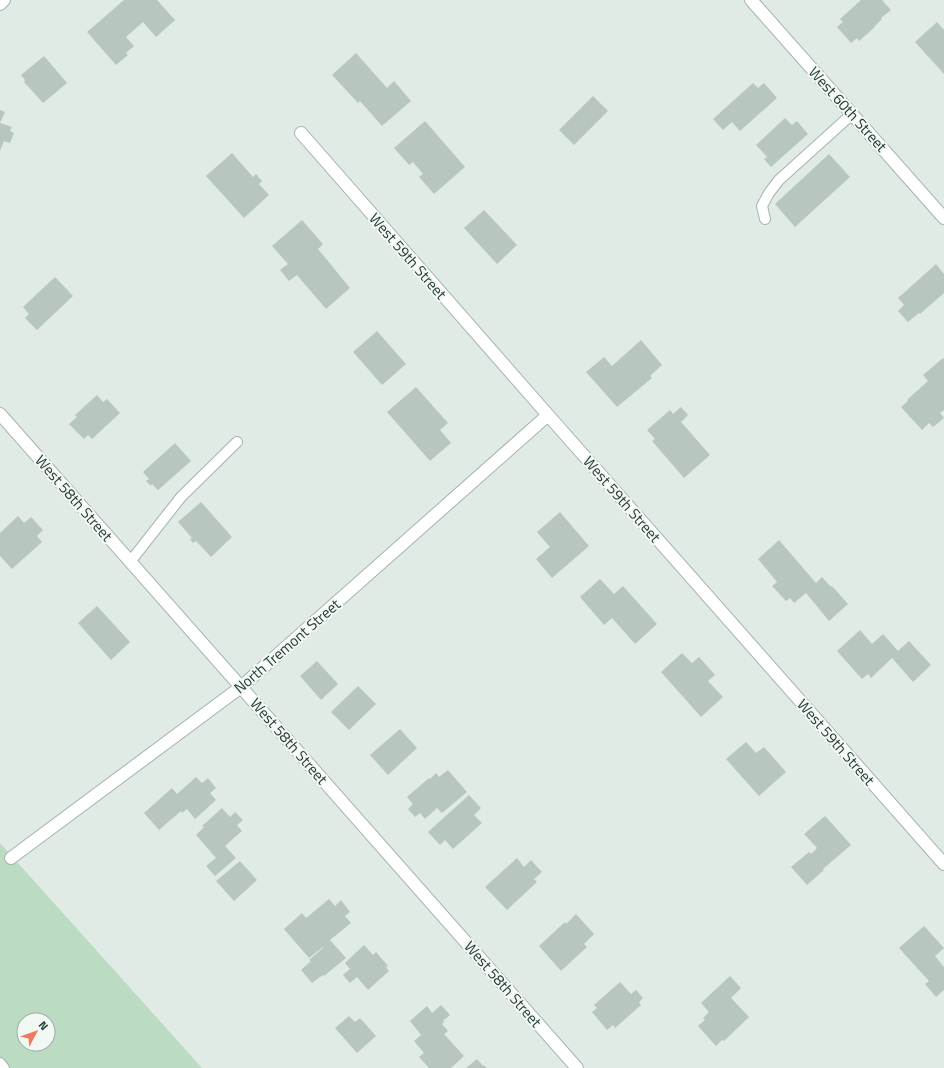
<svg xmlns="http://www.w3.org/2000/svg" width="944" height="1068" font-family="'Titillium Web',sans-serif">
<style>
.green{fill:#bbdcc2;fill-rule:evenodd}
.building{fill:#b7c6bf}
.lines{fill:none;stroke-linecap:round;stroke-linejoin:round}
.service-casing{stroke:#a4b3ad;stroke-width:12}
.minor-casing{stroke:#a4b3ad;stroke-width:14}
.service{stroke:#fff;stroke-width:10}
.minor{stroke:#fff;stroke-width:12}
.labels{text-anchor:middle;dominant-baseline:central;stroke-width:4;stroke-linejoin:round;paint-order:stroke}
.street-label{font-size:15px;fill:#223b33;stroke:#f2f8f4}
</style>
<rect width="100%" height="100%" fill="#e1ebe6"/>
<path class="green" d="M0,843l202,225h-202zM24,1020h24v24h-24z"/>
<path class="building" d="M124,0h33l18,20 -19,17 -13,-15 -17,15 8,9 -8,7 2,2 -12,10 -29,-33z
M861,0h21l9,10 -10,8 1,1 -8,8h1l-16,14 -2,-3 -6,5 -14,-16 6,-5 -3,-3z
M937,22l7,8v44l-29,-32z
M356,53l31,35 7,-7 17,20 -29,25 -22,-25 -2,2 -26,-28z
M44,56l23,27 -24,20 -19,-21 1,-2 -4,-5z
M753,83l5,5 6,-5 13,15 -37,33 -8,-9 -9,8 -10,-11z
M593,96l15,15 -34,34 -15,-15z
M0,110l5,2 -5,11 12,4 -2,4 4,2 -4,10 -6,-2 -4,10z
M785,118l7,7 5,-4 11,13 -37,33 -7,-8 3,-2 -11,-12z
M425,121l40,46 -31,27 -15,-17 4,-3 -10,-12 -4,3 -15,-17z
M232,153l21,24 3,-3 6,7 -3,3 10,11 -25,23 -38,-42z
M829,154l21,23 -55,50 -20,-23z
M484,210l33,35 -20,19 -33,-36z
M302,220l21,24 -5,5 32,39 -24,21 -29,-34 -8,6 -9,-11 8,-6 -16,-18z
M936,264l8,10v19l-24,21 -1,-1 -11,9 -10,-11 6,-6 -6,-7z
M55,277l18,19 -36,34 -12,-12 4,-4 -6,-7z
M377,331l29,33 -24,21 -29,-33z
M641,340l21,25 -12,11 2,2 -35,29 -31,-35 18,-15 8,9z
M943,358l1,1v51l-4,3 4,5 -11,9 -4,-4 -7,7 -21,-23 7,-6 -1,-1 21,-19 -5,-6z
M416,387l32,36 -8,7 11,13 -21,18 -43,-49z
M97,395l6,7 4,-3 13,14 -28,26 -4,-4 -4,4 -15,-15 8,-7 -2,-2z
M681,407l7,8 -7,7 29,33 -26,23 -32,-37 3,-2 -8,-9 23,-20 3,4z
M175,443l16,18 -33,29 -6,-6 -1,2 -5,-5 3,-2 -6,-7z
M201,502l31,35 -21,20 -15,-16 -3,2 -3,-4 2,-1 -14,-16z
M560,512l29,34 -37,32 -16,-19 14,-12 -13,-15z
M18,516l6,7 7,-6 12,13 -6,6 5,6 -30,27 -12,-13v-23z
M779,540l37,43 6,-6 9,10 1,-1 16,18 -19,17 -23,-28 -12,10 -4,-5 -4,3 -14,-15 5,-4 -19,-23z
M600,579l14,15 9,-8 34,38 -22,20 -23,-26 -8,7 -24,-28z
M97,606l33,36 -19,18 -33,-37z
M860,630l12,14 11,-10 15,17 11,-10 22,24 -18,17 -21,-24 -21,20 -3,-4 -6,5 -25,-28z
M682,653l10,10 7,-6 16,18 -7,6 15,16 -22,20 -40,-45z
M317,661l21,23 -17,16 -21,-24z
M358,686l18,18 -27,26 -18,-18z
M400,729l17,19 -29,27 -18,-20z
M746,742l10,11 8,-6 22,25 -27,24 -33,-37z
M448,770l19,22 -25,21 -5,-5 -12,11 -5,-6 -5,4 -7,-8 5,-5 -6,-7 22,-19 1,1 6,-6 3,4z
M196,777l6,6 6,-5 8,10 -6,5 6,7 -21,19 -8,-10 -5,4 -1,-2 -22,19 -15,-17 28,-25 5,6z
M469,795l12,13 -7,7 8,8 -29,26 -8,-9 -5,5 -12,-13z
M222,808l8,9 5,-5 8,8 -6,5 5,6 -17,15 11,12 -21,18 -9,-10 10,-8 -20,-23 8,-8 -2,-1z
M825,816l26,29 -28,24 1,1 -17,15 -16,-18 18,-15 2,2 6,-6 -13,-14z
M517,858l7,9 7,-7 11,12 -8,7 3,3 -30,28 -22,-23z
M240,861l17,19 -23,21 -18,-20z
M329,899l6,7 6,-6 9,12 -5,4 6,7 -21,17 16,18 -22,18 -1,-1 -11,8 -11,-13 10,-9 -2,-1 15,-13h-1l-14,11 -25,-29 18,-16 4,5z
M576,914l18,20 -10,10 3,3 -26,24 -22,-25 26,-24 1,2z
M924,926l20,22 -9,8 9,11v23l-8,7 -11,-13 4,-3 -30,-33z
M364,945l9,10 3,-3 12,14 -2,1 3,4 -21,19 -11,-13 -7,6 -7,-8 7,-6 -5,-6z
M730,976l11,12 -10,10 18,19 -25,24 -2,-1 -6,6 -18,-20 7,-6 -2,-2 6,-6 -8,-9z
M620,982l11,12 5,-4 7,8 -4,4 2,3 -26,23 -2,-3 -6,5 -15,-18 5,-4 -3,-3z
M441,1005l9,10 -7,6 1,1 -2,2 6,7 -4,3 20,22 -13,12h-22l-10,-11 5,-4 -10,-12 7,-6 -11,-14 17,-15 5,7z
M349,1016l6,6 5,-4 16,18 -19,17 -22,-25z
M477,1059l6,7 1,-1 3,3h-21z"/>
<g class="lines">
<g class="service-casing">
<path id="service" d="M765,219l-3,-13 7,-13 10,-13 73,-66
M130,562l51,-65 56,-55
M0,1063l4,5"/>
</g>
<g class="minor-casing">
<path id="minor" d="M751,0l193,218
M0,4l4,-4
M301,133l247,282 396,449
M0,414l577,654
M11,858l230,-171 307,-272"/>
</g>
<use href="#service" class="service"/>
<use href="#minor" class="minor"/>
</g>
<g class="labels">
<g class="street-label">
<text transform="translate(848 109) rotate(48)">West 60th Street</text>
<text transform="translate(408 256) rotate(49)">West 59th Street</text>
<text transform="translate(74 498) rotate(49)">West 58th Street</text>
<text transform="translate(622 499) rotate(49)">West 59th Street</text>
<text transform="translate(287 646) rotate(-41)">North Tremont Street</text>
<text transform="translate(289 741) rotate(49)">West 58th Street</text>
<text transform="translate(836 742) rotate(49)">West 59th Street</text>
<text transform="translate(503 984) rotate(49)">West 58th Street</text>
</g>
</g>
<g transform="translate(36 1032) rotate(49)"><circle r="19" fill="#f2f8f4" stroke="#9faca7"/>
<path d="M0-3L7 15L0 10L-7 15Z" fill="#ed7b5e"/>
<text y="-6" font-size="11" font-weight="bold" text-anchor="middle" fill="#223b33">N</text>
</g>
</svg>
